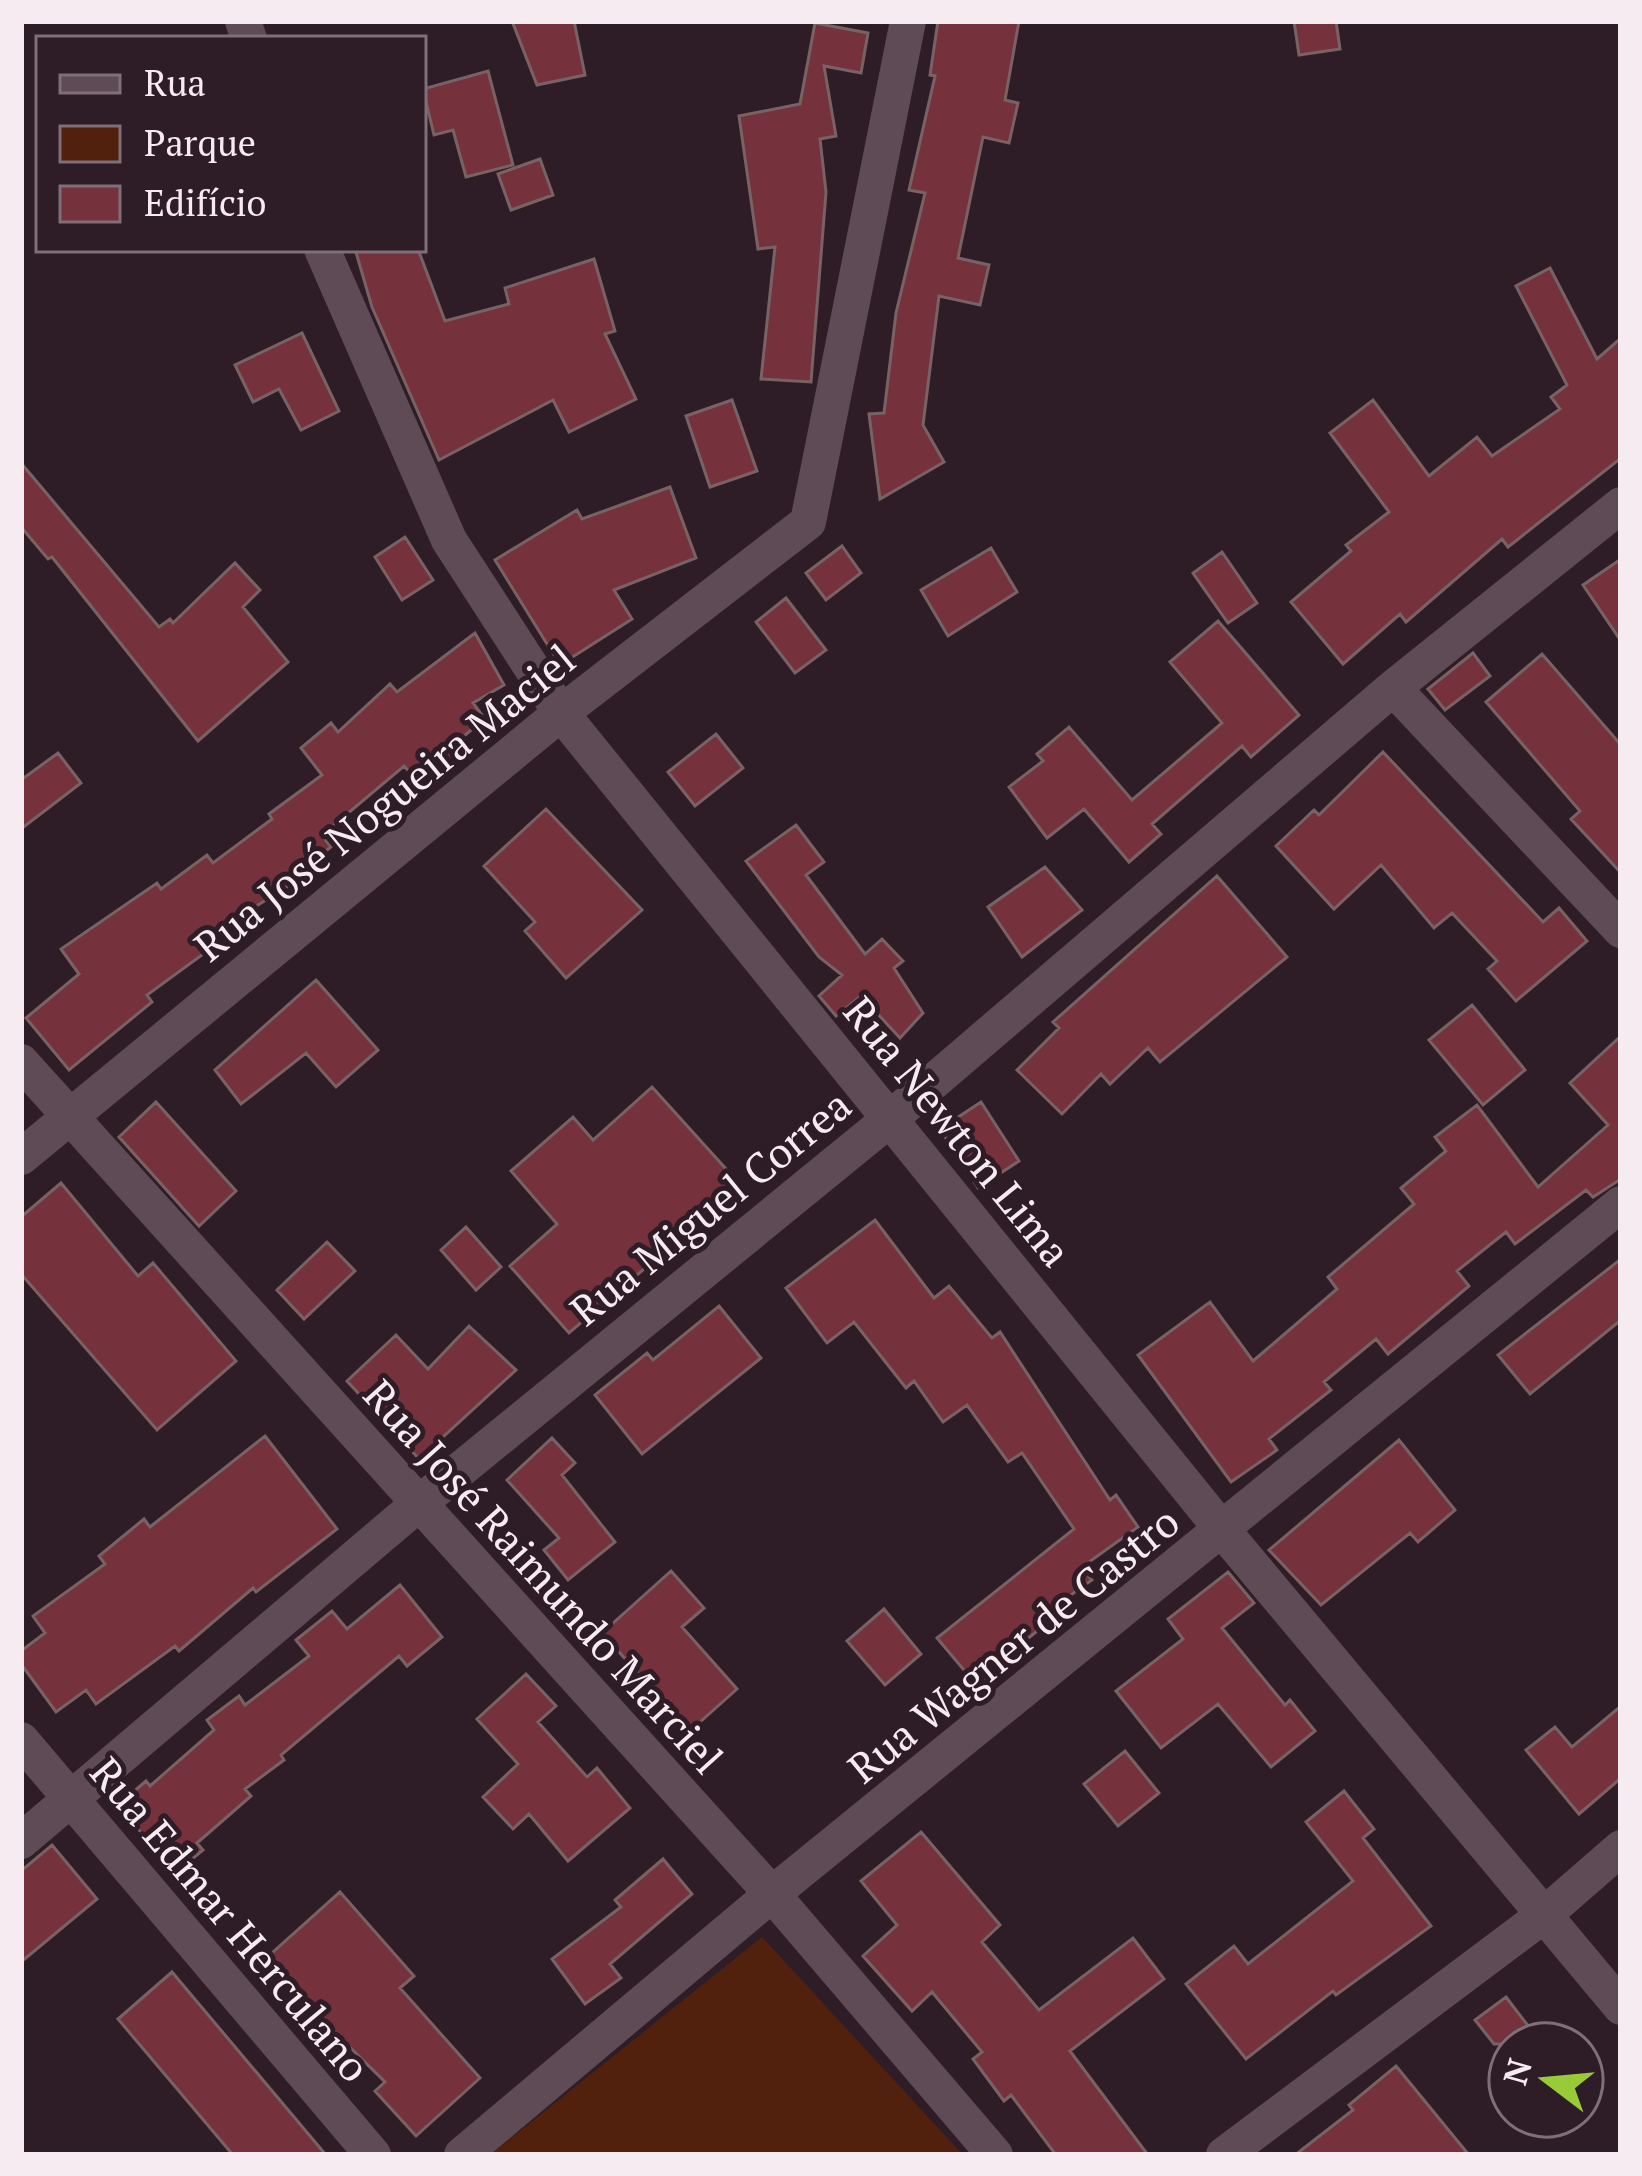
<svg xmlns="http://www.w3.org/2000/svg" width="1642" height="2176" font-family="'PT Serif',serif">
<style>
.green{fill:#51210e}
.building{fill:#75313c;stroke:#796264;stroke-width:3}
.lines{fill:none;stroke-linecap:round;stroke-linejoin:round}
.minor{stroke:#5e4b55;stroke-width:36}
.labels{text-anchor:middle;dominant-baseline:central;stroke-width:10;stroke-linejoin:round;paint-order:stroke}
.street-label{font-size:42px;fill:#f7ebf2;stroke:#2e1d27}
</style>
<rect width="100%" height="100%" fill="#2e1d27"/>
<path class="green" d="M762,1937l201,218h-473z"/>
<path class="building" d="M512,21h62l11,54 -48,10z
M938,21h81l-14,79 13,3 -9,40 -26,-6 -25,121 31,7 -9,40 -41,-9 -16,129 21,37 -64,37 -11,-85 15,-1 12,-100 29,-120 -16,-3 26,-114 -5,-1z
M1294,21h42l4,28 -41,6z
M815,23l53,10 -7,40 -37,-7 12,70 -16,3 6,53 -15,190 -50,-3 14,-132 -17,2 -19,-133 61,-12z
M488,71l25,94 -47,12 -13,-47 -19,5 -11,-46z
M540,159l13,36 -42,15 -13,-36z
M355,249h63l27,72 64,-17 -4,-16 89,-29 21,72 -10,3 31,65 -67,33 -16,-32 -114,60 -67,-153z
M1550,268l47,91 24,-21v120l-113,89 -6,-8 -96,83 -6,-8 -57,50 -52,-62 60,-51 -5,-6 43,-33 -59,-79 43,-33 56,76 48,-39 15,19 68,-47 -9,-12 16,-12 -51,-99z
M302,333l37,78 -38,19 -22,-41 -26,13 -18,-37z
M732,400l25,71 -47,16 -24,-71z
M21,463l138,164 11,-8 3,4 62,-60 25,27 -17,17 45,55 -90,79 -146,-184 -4,2 -27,-32z
M670,487l26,71 -82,32 18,29 -72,46 -65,-105 82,-50 5,9z
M405,537l28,43 -31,20 -27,-43z
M842,546l19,27 -35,27 -20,-27z
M991,548l26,44 -69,44 -27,-46z
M1222,552l35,51 -29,20 -35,-50z
M1621,559v82l-38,-56z
M786,598l40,52 -31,23 -39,-51z
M1218,621l81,94 -48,42 -9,-11 -90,78 9,10 -32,28 -45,-53 -37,29 -38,-51 34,-26 -6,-7 32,-27 63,73 90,-77 -52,-61z
M475,633l29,52 -31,18 12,16 -36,29 8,9 -33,31 -20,-22 -82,69 9,12 -37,29 4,4 -99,62 7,10 -59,43 5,7 -83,68 -43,-52 53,-44 -18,-25 96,-66 4,6 46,-34 6,8 59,-44 -3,-5 53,-39 -21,-27 30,-25 7,9 52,-48 7,8z
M1473,653l17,23 -45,34 -17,-21z
M1542,654l79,91v128l-50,-54 9,-8 -94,-109z
M716,734l27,34 -48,38 -27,-34z
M1383,752l160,170 16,-14 28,33 -71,60 -28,-32 9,-8 -45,-48 -18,15 -53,-63 -47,44 -58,-63 38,-36 5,5z
M58,753l23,30 -60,46v-49z
M546,809l96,101 -76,68 -41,-47 10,-9 -51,-56z
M796,825l28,37 -18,13 59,79 17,-15 21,22 -9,7 29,45 -23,25 -39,-42 -25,20 -17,-20 23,-21 -23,-18 -73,-96z
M1045,867l37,43 -60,47 -34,-50z
M1217,876l70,81 -127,105 -12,-14 -38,36 -9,-10 -39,40 -45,-44 42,-42 -6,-6z
M316,980l62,70 -42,37 -30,-34 -65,51 -26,-34z
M1472,1005l53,65 -42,35 -54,-65z
M1621,1036v143l-28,18 -7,-7 -71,54 -9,-12 -49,39 12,15 -81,68 -12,-15 -52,43 7,8 -62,49 8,11 -46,32 -93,-127 72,-53 43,59 84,-72 -9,-12 86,-73 -13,-16 45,-37 -11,-14 42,-32 61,82 70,-62 -38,-42z
M652,1087l84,93 -61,56 3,4 -109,93 -59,-67 47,-42 -46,-53 62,-54 20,23z
M156,1102l80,89 -37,35 -80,-89z
M981,1102l38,59 -41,27 -38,-59z
M61,1183l77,93 15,-13 83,98 -79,69 -136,-156v-57z
M875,1220l59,78 15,-12 43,52 8,-6 110,168 6,-5 22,32 -56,40 10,13 -38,27 5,7 -42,33 5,6 -43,35 -42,-50 137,-109 -52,-76 -14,9 -41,-57 -24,17 -29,-41 -8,7 -52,-66 -27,21 -41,-55z
M466,1227l35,40 -25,23 -35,-40z
M327,1242l28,29 -51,48 -27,-29z
M1621,1259v61l-91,74 -32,-39z
M719,1306l42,52 -119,96 -47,-59 52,-42 6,7z
M469,1326l47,44 -97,89 -72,-78 49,-46 32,34z
M265,1436l72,93 -81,63 -3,-4 -74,63 -4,-5 -79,58 -10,-14 -30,22 -35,-48v-13l24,-18 -12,-17 72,-52 -6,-8 45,-37 6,8z
M552,1438l23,25 -13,12 53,67 -47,38 -24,-30 15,-12 -52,-58z
M1399,1440l56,70 -37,32 -8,-9 -89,72 -52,-55z
M671,1571l33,37 -22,19 55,62 -47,42 -88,-98z
M1228,1572l26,31 -32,25 63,77 5,-5 25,31 -44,36 -53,-63 -57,44 -45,-57 67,-52 -15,-20z
M400,1585l42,52 -35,29 -8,-10 -118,99 3,5 -39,29 6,7 -54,47 6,7 -28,23 -57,-68 28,-24 4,5 64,-56 -7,-10 32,-24 6,9 64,-49 -13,-16 36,-29 15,18z
M884,1609l37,45 -36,31 -38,-44z
M526,1674l30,32 -18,16 49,55 10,-9 33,40 -62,53 -39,-47 -16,15 -30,-32 35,-33 -41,-45z
M1621,1706v72l-42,36 -53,-64 29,-23 17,20z
M1125,1751l34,42 -41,33 -34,-42z
M1344,1791l30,38 -11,9 68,88 -95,69 -3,-4 -87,68 -60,-75 48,-38 14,18 105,-83 -47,-59z
M921,1832l79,93 -18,17 57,68 94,-72 31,41 -94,72 78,104h-92l-45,-60 -7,6 -31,-42 9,-7 -50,-60 -20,19 -49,-55 34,-31 -36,-44z
M52,1845l45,54 -76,63v-91z
M663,1859l29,35 -82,70 11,14 -36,26 -33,-45 69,-52 -6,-7z
M340,1892l74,84 -14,12 80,90 -64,58 -41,-45 10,-9 -122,-121z
M172,1972l154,183h-93l-115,-136z
M1506,1997l36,47h-48l-19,-24z
M1396,2066l73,89h-174l58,-45 -4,-5z"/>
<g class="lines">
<path class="minor" d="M243,21l6,18
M322,249l127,291 112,173 663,819 397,475
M1393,688l228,242
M21,1062l751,832 223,261
M21,1157l540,-444 247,-191 100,-501
M21,1740l352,415
M21,1841l396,-336 474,-387 502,-430 228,-183
M462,2155l310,-261 849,-690
M1224,2155l320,-240 77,-67"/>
</g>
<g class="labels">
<g class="street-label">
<text transform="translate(384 802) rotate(-39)">Rua José Nogueira Maciel</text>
<text transform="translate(958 1131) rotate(51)">Rua Newton Lima</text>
<text transform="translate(710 1207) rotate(-39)">Rua Miguel Correa</text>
<text transform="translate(544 1576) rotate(48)">Rua José Raimundo Marciel</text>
<text transform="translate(1013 1644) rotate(-39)">Rua Wagner de Castro</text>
<text transform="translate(231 1919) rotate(50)">Rua Edmar Herculano</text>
</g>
</g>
<rect width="1642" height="2176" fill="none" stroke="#f7ebf2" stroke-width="48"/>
<rect x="36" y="36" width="390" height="216" fill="#2e1d27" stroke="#7e6f78" stroke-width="3"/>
<rect x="60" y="75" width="60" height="18" fill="#5e4b55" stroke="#7e6f78" stroke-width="3"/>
<text x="144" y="96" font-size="36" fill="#f7ebf2">Rua</text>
<rect x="60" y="126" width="60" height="36" fill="#51210e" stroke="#7e6f78" stroke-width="3"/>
<text x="144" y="156" font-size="36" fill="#f7ebf2">Parque</text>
<rect x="60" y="186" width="60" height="36" fill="#75313c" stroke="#7e6f78" stroke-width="3"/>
<text x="144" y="216" font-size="36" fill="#f7ebf2">Edifício</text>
<g transform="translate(1546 2080) rotate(286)"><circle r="57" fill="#2e1d27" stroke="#7e6f78" stroke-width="3"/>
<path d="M0-9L21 45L0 30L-21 45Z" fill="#98cb37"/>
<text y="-18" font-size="33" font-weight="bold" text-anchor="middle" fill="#f7ebf2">N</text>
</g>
</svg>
